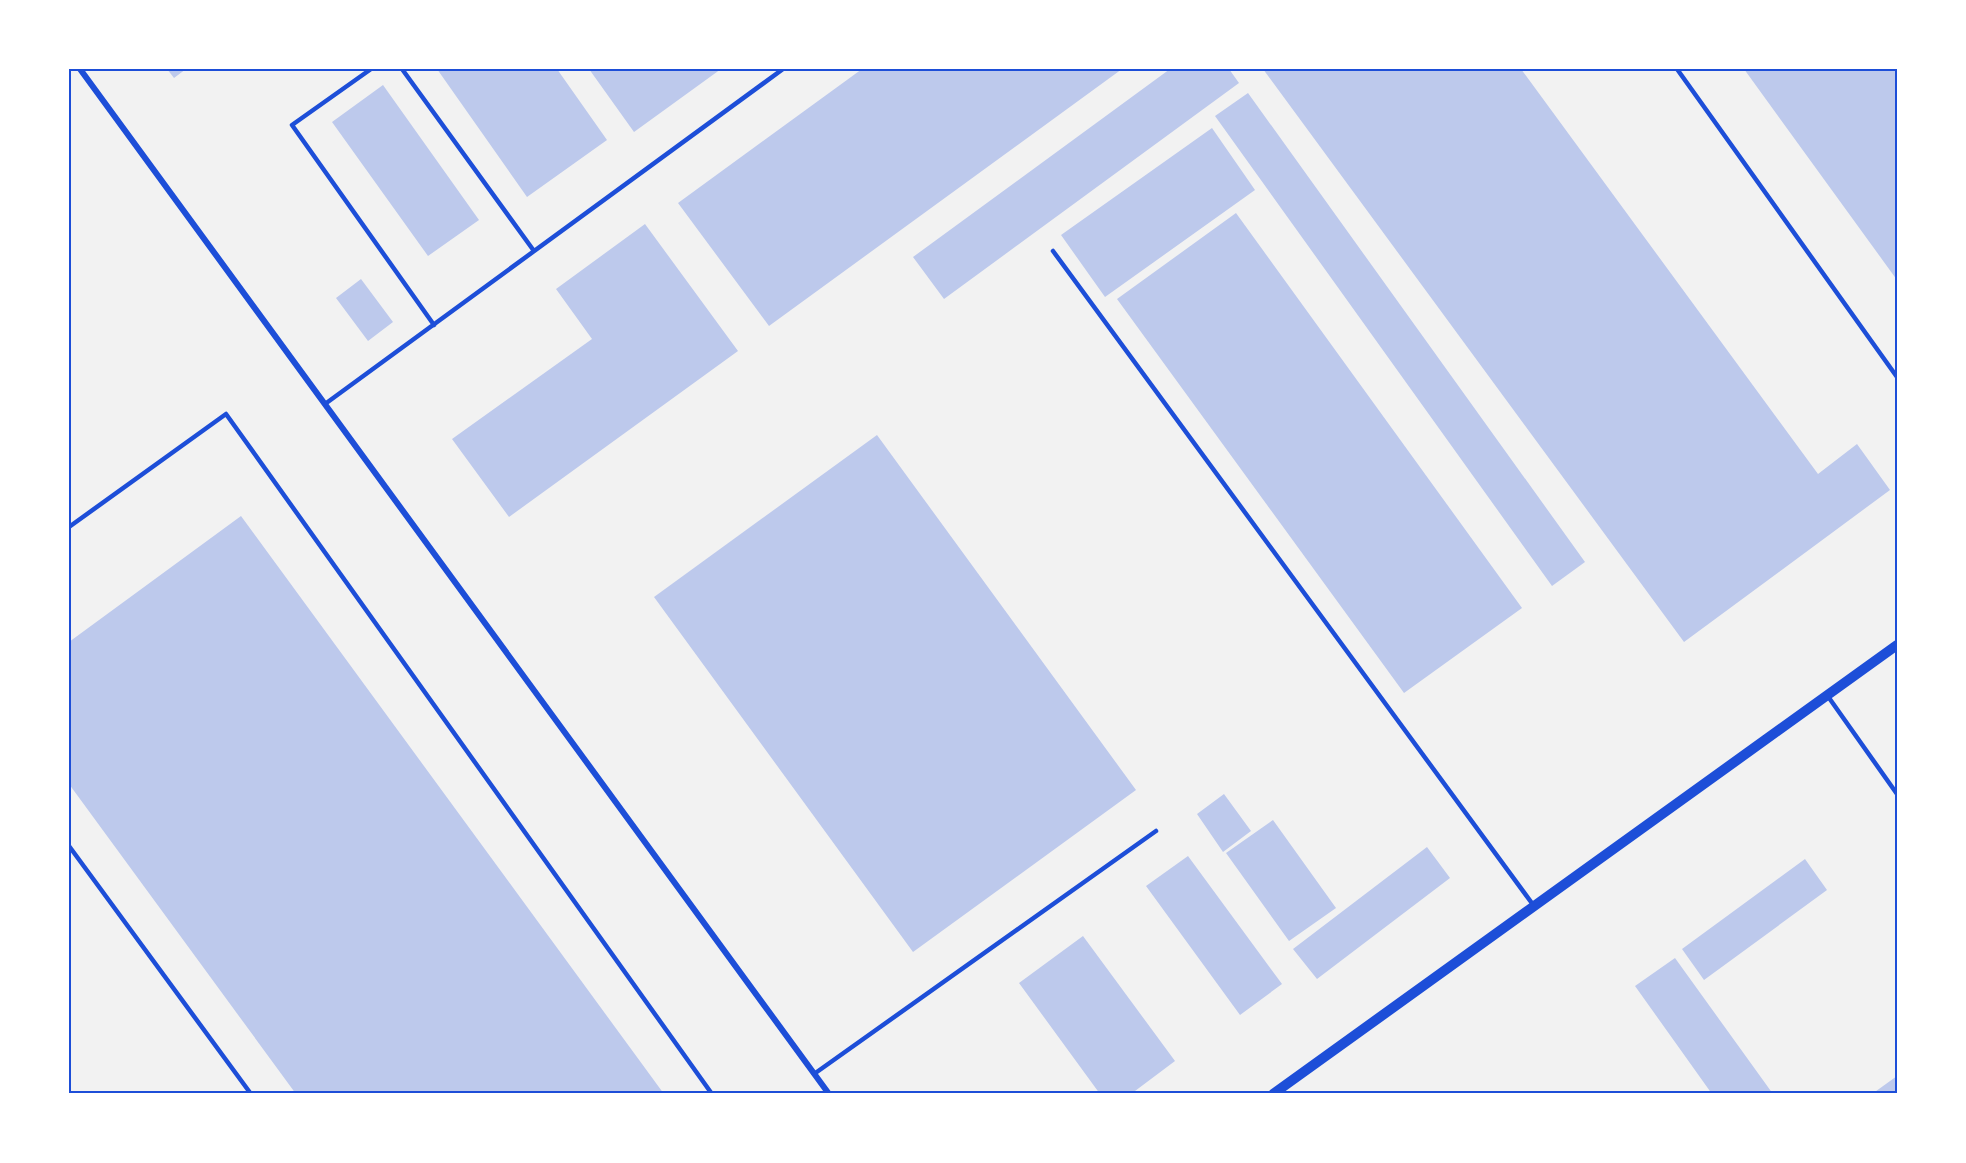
<svg xmlns="http://www.w3.org/2000/svg" width="1966" height="1163" font-family="Inter,sans-serif">
<style>
.building{fill:#bdc9ec}
.lines{fill:none;stroke-linecap:round;stroke-linejoin:round}
.service{stroke:#1d4ed8;stroke-width:4.5}
.minor{stroke:#1d4ed8;stroke-width:6}
.tertiary{stroke:#1d4ed8;stroke-width:10}
.neatline{fill:none;stroke:#1d4ed8;stroke-width:2}
</style>
<rect width="100%" height="100%" fill="#f2f2f2"/>
<path class="building" d="M167,69h19l-12,9z
M437,69h120l50,71 -80,57z
M589,69h132l-87,63z
M862,69h260l-353,257 -91,-123z
M1170,69h59l10,14 -295,216 -31,-42z
M1263,69h258l297,405 39,-30 33,46 -206,152z
M1744,69h153v211z
M383,85l96,135 -51,36 -96,-134z
M1248,93l337,469 -33,24 -337,-470z
M1212,128l43,62 -150,107 -44,-62z
M1236,213l286,395 -118,85 -287,-394z
M645,224l93,127 -229,166 -57,-78 140,-100 -36,-50z
M361,279l32,43 -25,19 -32,-43z
M877,435l259,355 -223,162 -259,-355z
M241,516l423,578h-368l-227,-310v-142z
M1224,794l27,37 -28,21 -26,-38z
M1273,820l63,88 -47,33 -63,-88z
M1427,847l23,31 -133,101 -24,-30z
M1188,856l94,128 -42,31 -94,-129z
M1805,859l22,31 -123,90 -22,-31z
M1083,936l92,125 -44,33h-31l-81,-111z
M1675,958l98,136h-61l-77,-108z
M1897,1076v18h-25z"/>
<g class="lines">
<path class="service" d="M371,69l-79,56 142,200
M402,69l132,182
M1677,69l220,308
M1053,251l481,655
M325,404l458,-335
M69,527l157,-113 486,680
M1827,695l70,99
M69,846l182,248
M814,1074l342,-243"/>
<path class="minor" d="M80,69l749,1025"/>
<path class="tertiary" d="M1273,1094l624,-449"/>
</g>
<rect width="1966" height="1163" fill="none" stroke="#ffffff" stroke-width="141"/>
<rect x="70" y="70" width="1826" height="1022" class="neatline"/>
</svg>
